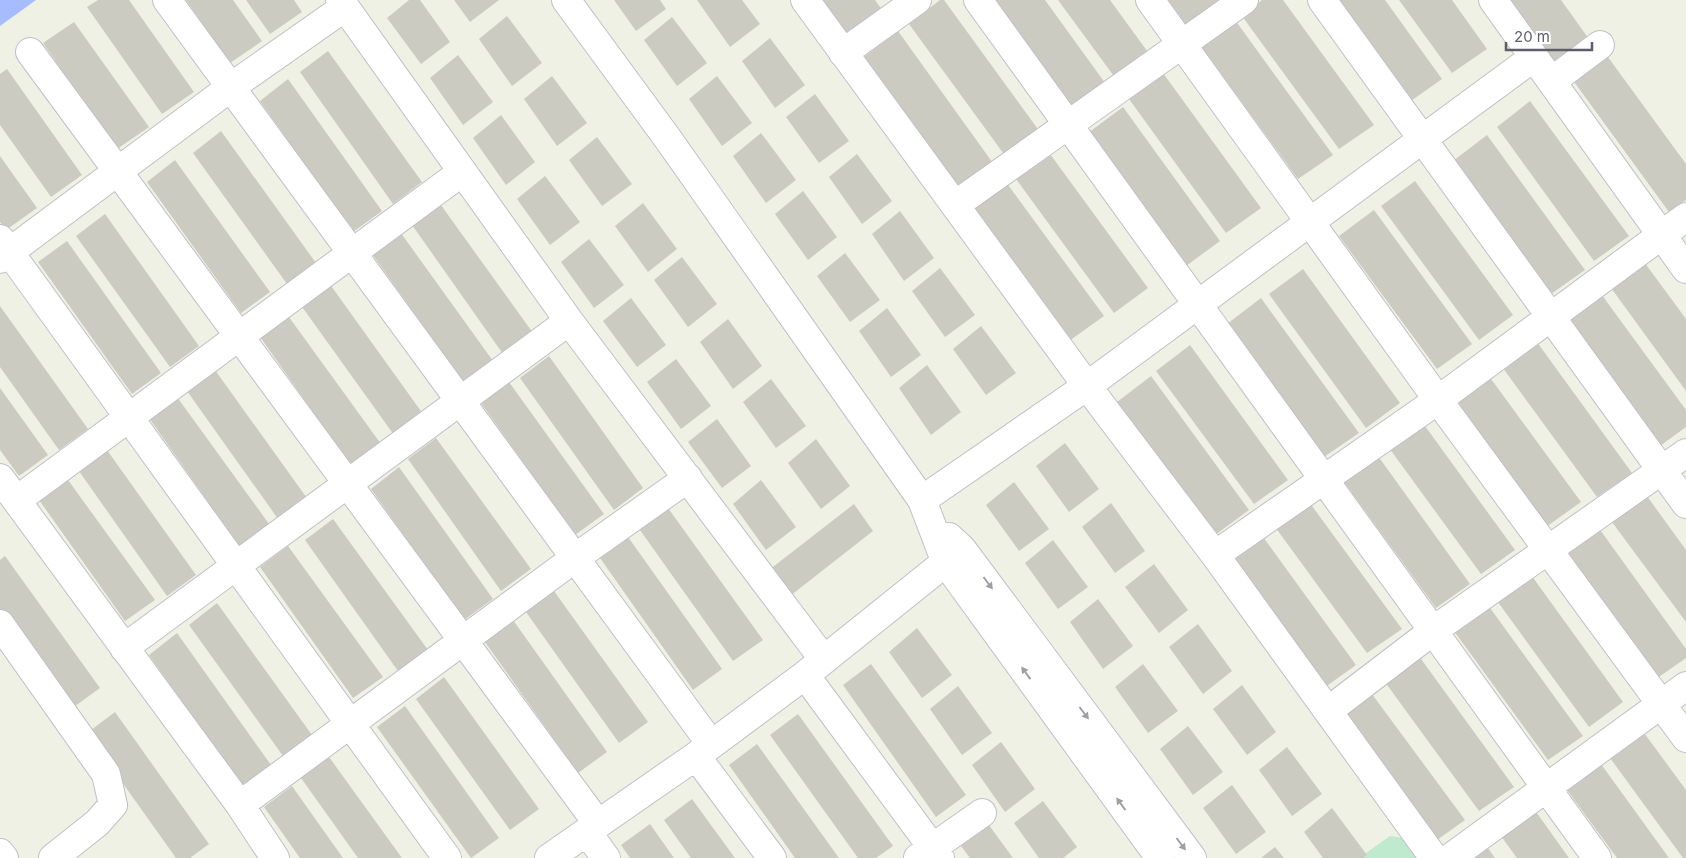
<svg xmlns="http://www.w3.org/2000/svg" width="1686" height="858" font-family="Inter,sans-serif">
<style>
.green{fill:#bfeacd}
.water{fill:#a7bcff}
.building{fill:#cccbc2}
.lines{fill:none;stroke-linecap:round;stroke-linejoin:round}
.minor-casing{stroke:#bfc0c7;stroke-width:30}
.minor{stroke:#fff;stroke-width:28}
.oneway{fill:#9e9ea4}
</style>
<rect width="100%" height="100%" fill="#eff1e5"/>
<path class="green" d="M1390,836l28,4 14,18h-73z"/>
<path class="water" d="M0,0h36l-36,26z"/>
<path class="building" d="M98,0h31l65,92 -32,22 -75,-107z
M186,0h47l29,41 -32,22z
M246,0h48l8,12 -32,22z
M409,0h11l30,42 -29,22 -34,-46z
M454,0h45l-29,22z
M614,0h46l6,9 -30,22z
M697,0h45l18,24 -30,23z
M822,0h53l10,14 -35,24z
M940,0h4l96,132 -34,25 -97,-133z
M992,0h53l63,87 -35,25z
M1058,0h52l40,55 -34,24z
M1168,0h52l4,6 -34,24z
M1262,0h21l91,125 -35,24 -97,-133z
M1333,0h52l57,79 -34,24z
M1399,0h53l35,49 -35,24z
M1508,0h53l28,39 -34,24z
M507,16l35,47 -30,23 -33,-47z
M672,17l35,46 -30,23 -33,-46z
M1235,20l98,135 -35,24 -97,-133z
M74,22l75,105 -32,22 -74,-106z
M898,31l97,135 -34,24 -97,-133z
M770,38l35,47 -30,23 -33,-47z
M328,51l94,131 -29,22 -93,-132z
M1605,53l81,111v36l-17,12 -97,-133z
M458,55l35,47 -30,23 -33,-47z
M7,69l75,106 -31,22 -51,-72v-51z
M1163,73l98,135 -35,25 -97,-134z
M552,76l35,47 -30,23 -33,-47z
M717,76l35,47 -30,23 -33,-47z
M288,79l94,132 -29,21 -93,-131z
M815,94l34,47 -30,22 -33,-46z
M1530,101l99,135 -35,25 -97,-134z
M1123,107l97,134 -34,25 -98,-133z
M501,115l34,47 -29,23 -33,-47z
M221,131l95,132 -29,21 -94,-131z
M761,133l35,47 -30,23 -33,-47z
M1487,135l98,135 -34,24 -98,-133z
M597,137l35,47 -30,22 -33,-46z
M857,154l35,47 -30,23 -33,-47z
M1050,154l98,134 -34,25 -98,-134z
M0,156l37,52 -31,22 -6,-8z
M175,160l95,132 -29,21 -94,-131z
M545,176l35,46 -30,23 -33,-46z
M1415,181l98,134 -34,25 -98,-134z
M1006,182l98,134 -35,25 -97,-133z
M803,191l34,46 -29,23 -33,-46z
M438,201l95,132 -30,21 -93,-132z
M643,203l34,46 -29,23 -33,-46z
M1374,210l98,134 -35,25 -98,-133z
M900,211l34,47 -30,23 -32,-47z
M105,214l94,132 -29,21 -94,-131z
M398,229l95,132 -30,21 -93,-131z
M589,239l35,46 -30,23 -33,-46z
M67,241l94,132 -29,21 -94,-132z
M845,253l35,47 -30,22 -33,-46z
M1639,255l47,64v72l-80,-110z
M682,257l35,47 -29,23 -34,-47z
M940,268l35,47 -30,22 -33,-46z
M1303,269l97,134 -34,25 -97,-134z
M329,283l94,131 -29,21 -94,-131z
M1596,287l90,123v17l-26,19 -97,-133z
M631,298l35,47 -29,22 -34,-46z
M1261,298l98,135 -35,24 -97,-133z
M0,306l88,123 -29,21 -59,-83z
M887,308l34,47 -30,22 -32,-46z
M286,313l95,131 -30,22 -93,-132z
M728,319l34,47 -29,23 -33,-47z
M981,326l35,47 -30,22 -33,-46z
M1534,338l98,135 -35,24 -97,-133z
M1190,345l98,135 -34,24 -98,-133z
M549,356l94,132 -29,22 -94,-132z
M676,359l35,47 -30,23 -34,-47z
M927,365l34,47 -30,23 -32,-47z
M1483,368l98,134 -35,25 -97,-133z
M215,370l94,131 -28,22 -94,-132z
M1151,376l98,134 -34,25 -98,-133z
M771,379l35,47 -30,22 -33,-46z
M509,382l95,132 -29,21 -94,-132z
M0,388l48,67 -29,21 -19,-26z
M177,397l95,131 -30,22 -93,-132z
M1417,415l98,135 -34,24 -97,-133z
M717,419l34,47 -29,22 -34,-46z
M436,438l95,131 -30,22 -93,-132z
M816,439l34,47 -29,23 -33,-46z
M102,443l94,132 -29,21 -93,-132z
M1065,443l34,46 -30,23 -33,-46z
M1373,449l97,135 -34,24 -97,-133z
M399,467l94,132 -29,21 -93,-131z
M60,469l95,131 -30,21 -93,-131z
M761,480l35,47 -30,23 -33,-46z
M1014,482l35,47 -30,22 -33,-46z
M1644,492l42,58v72l-77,-104z
M1304,495l98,134 -35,24 -97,-133z
M1111,503l34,48 -30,22 -33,-46z
M854,504l19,27 -83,65 -21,-26z
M668,508l95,132 -30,21 -93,-131z
M333,519l95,131 -30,21 -93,-131z
M1593,520l93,129v9l-30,21 -98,-133z
M1258,530l98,135 -35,25 -97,-134z
M628,537l94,132 -29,21 -93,-132z
M1053,540l35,47 -30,22 -33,-46z
M288,546l95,131 -30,21 -93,-131z
M5,556l95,132 -29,21 -71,-99v-50z
M1154,564l34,46 -29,23 -34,-46z
M1526,568l97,134 -34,25 -97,-133z
M554,591l94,131 -29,21 -93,-131z
M1098,599l35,47 -30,23 -33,-47z
M1485,601l98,135 -35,24 -97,-133z
M217,603l95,132 -29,21 -94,-131z
M513,620l94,132 -29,21 -93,-131z
M1198,624l34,47 -29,23 -34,-47z
M917,628l35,47 -30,23 -33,-46z
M177,633l94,132 -29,21 -93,-131z
M1416,652l98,135 -35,24 -97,-133z
M871,664l95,131 -30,22 -93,-132z
M1143,664l35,47 -30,22 -33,-46z
M444,677l95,132 -29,21 -94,-131z
M1242,685l34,47 -29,23 -34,-46z
M958,686l34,47 -30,22 -32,-46z
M1366,686l99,134 -35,25 -97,-134z
M405,706l94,132 -28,20 -94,-131z
M115,712l94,132 -19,14h-14l-89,-125z
M798,714l95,132 -17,12h-18l-88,-123z
M1188,726l35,46 -30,23 -33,-46z
M1639,726l47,64v68h-3l-78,-107z
M1001,742l34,47 -30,23 -33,-47z
M757,744l82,114h-44l-66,-93z
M1287,747l35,47 -30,22 -33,-46z
M1593,753l76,105h-52l-58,-79z
M329,757l73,101h-44l-57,-80z
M1232,785l34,47 -30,22 -33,-46z
M292,786l51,72h-43l-36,-51z
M692,799l43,59h-44l-27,-38z
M1043,801l34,46 -14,11h-24l-25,-35z
M1529,802l40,56h-52l-22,-30z
M1332,808l35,47 -4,3h-40l-19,-26z
M983,817l30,41h-43l-15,-20z
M650,824l24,34h-44l-9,-13z
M1480,837l15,21h-43z
M1275,847l9,11h-23z"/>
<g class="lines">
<g class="minor-casing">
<path id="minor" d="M167,0l544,744
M340,0l229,321 255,339
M566,0l102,139 254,361 24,63 214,295
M805,0l282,386 128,169 219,303
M978,0l619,858
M1150,0l288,400 248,338
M1322,0l364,504
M1493,0l193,269
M30,52l568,772
M843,53l74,-53
M1552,81l48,-36
M955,205l289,-205
M0,239l447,619
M0,259l231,-172 114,-80
M0,478l240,327 35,53
M17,500l445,-328
M922,500l165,-114 447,-329
M949,537l13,12 230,309
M1215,555l223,-155 248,-183
M0,624l106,150 7,31 -16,18 -44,35
M124,648l445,-327
M805,675l135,183
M1328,711l106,-81 252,-177
M696,756l76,102
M240,805l335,-247 113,-80
M587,832l19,26
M0,853l4,5
M549,858l147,-102 109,-81 157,-126
M918,858l64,-45
M1450,858l236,-172"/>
</g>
<use href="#minor" class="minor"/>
</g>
<defs><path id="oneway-solid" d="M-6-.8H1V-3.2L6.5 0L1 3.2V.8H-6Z" transform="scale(1.25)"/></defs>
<g class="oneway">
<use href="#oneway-solid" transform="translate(988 583) rotate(53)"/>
<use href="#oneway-solid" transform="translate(1026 673) rotate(-126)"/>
<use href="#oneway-solid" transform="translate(1084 713) rotate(53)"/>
<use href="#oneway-solid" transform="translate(1121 804) rotate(-126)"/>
<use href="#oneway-solid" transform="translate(1181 844) rotate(53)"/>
</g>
<path d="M1506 42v8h86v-8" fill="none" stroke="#5d5e67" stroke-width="2.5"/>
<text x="1514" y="42" font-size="15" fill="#5d5e67" stroke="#ffffff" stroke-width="4" paint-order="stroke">20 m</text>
</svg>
